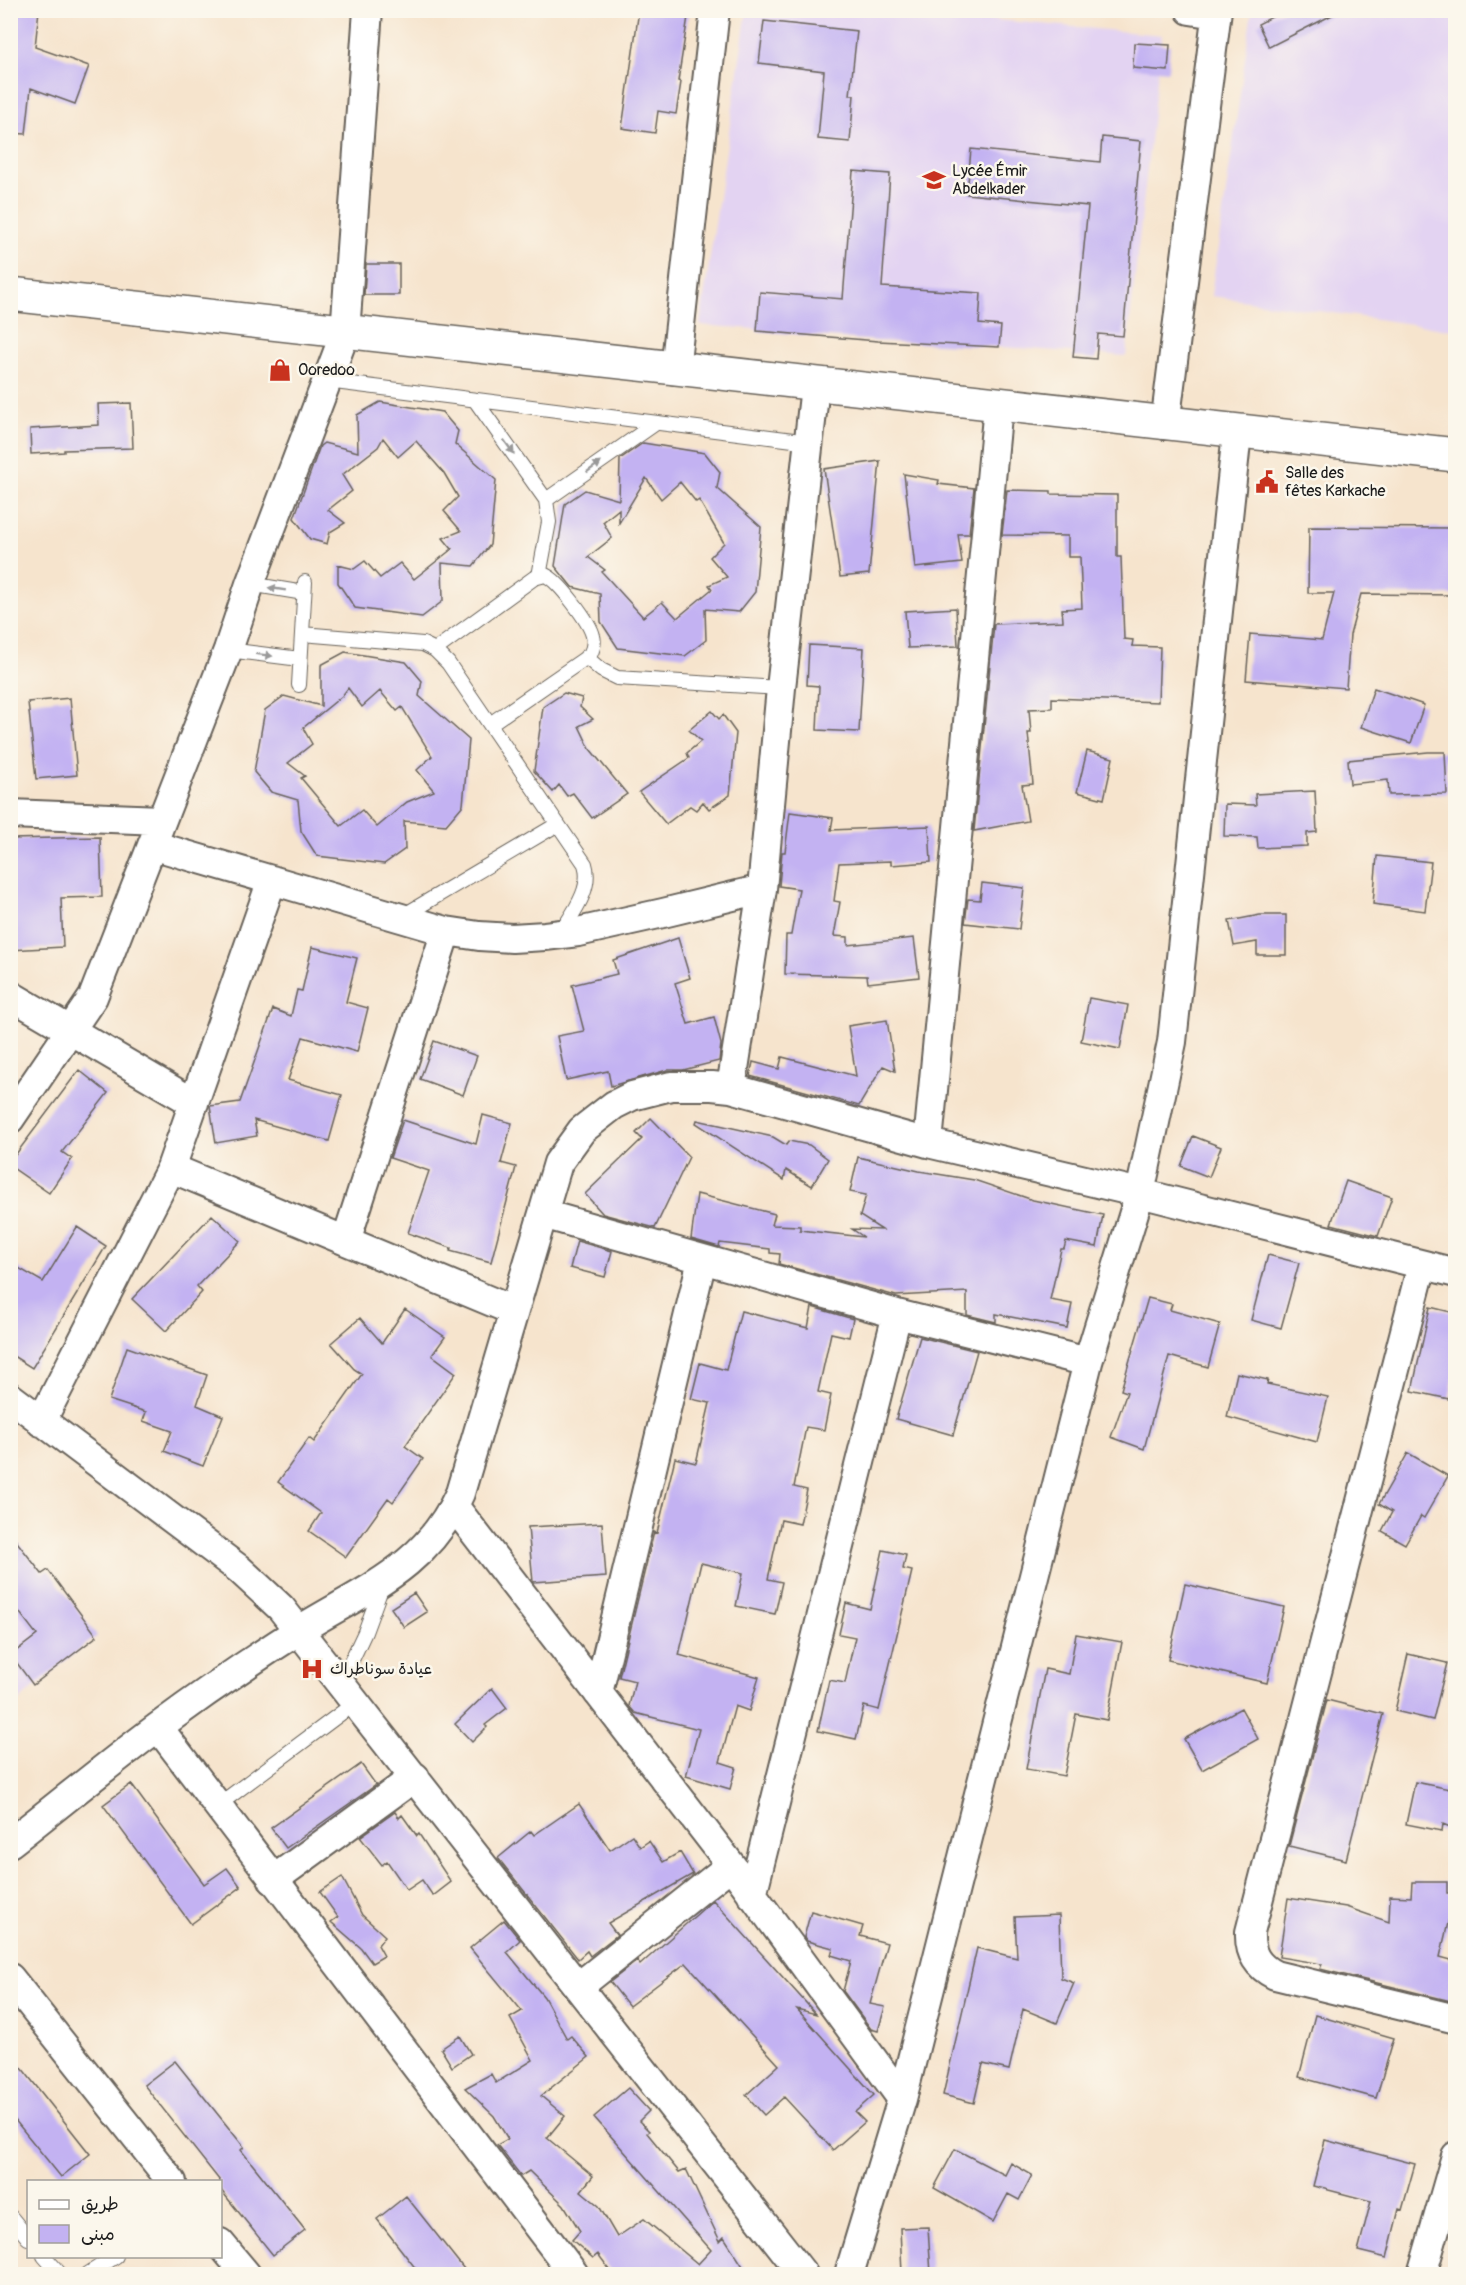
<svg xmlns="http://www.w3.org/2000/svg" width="1466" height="2285" font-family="Pangolin,'Playpen Sans Arabic',sans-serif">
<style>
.built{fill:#e3d3f2}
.building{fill:#c3b2f2;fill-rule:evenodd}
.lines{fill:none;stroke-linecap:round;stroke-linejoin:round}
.service-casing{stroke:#68625a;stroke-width:16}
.minor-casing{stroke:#68625a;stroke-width:32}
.secondary-casing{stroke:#68625a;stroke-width:36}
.service{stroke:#fff;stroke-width:14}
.minor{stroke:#fff;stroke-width:28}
.secondary{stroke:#fff;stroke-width:33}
.oneway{fill:#999}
.labels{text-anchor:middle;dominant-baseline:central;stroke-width:5;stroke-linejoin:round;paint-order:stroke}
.poi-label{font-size:16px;fill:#1c1c1c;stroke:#fbf7ec;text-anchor:start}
</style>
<rect width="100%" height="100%" fill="#fbf7ec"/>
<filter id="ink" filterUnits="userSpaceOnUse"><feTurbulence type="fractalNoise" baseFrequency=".0167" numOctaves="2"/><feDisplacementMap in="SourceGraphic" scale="12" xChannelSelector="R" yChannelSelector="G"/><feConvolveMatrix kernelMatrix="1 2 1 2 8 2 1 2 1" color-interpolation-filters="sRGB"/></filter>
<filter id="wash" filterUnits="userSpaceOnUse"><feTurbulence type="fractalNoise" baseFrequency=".008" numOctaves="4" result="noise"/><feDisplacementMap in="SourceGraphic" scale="24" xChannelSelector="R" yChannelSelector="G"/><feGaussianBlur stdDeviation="1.35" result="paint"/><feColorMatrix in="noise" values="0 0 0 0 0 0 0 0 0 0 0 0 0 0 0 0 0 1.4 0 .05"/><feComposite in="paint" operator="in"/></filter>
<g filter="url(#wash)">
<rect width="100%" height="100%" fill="#f6e4cd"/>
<path class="built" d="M747,11h148l267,24 -36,321 -426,-31z
M1252,11h203v319l-244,-34z
M10,1532l86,102 -85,74h-1z"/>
<g id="blocks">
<path class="building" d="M10,10h29l-4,37 54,19 -14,38 -44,-16 -5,46 -16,-1z
M639,10h50l-11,71 3,1 -5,32 -18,-3 -3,22 -33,-5z
M1286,10h56l-73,37 -11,-23z
M764,21l93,10 -7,64h4l-4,47 -32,-3 6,-68 -65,-8z
M1134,43l36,2 -2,26 -35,-3z
M1102,137l39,4 -18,195 -25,-2 -2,25 -23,-2 15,-151 -121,-12 4,-45 129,13z
M853,171l37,3 -8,113 99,6 -2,31 22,2 -2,21 -121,-6 -121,-10 3,-39 83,7z
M366,264h33v31h-35z
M380,402l62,10 16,19 -3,13 41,36 -6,65 -17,21 -31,-3 1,38 -21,16 -67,-9 -17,-25v-18l16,4 11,-8 15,17 20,-15 14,16 38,-30 -9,-11 18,-7 -17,-20 14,-14 -14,-24 -28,-32 -18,16 -15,-19 -5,9 -36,28 10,16 -24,19 17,13 -15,9 -3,12 -17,-5 -16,-21 26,-72 4,-3 34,9 -1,-37z
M131,403l2,45 -69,2v2l-33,2 -1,-25 69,-4 -1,-21z
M643,443l62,10 15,19 -3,16 44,39 -6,65 -16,20 -34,-3 1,31 -21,16 -67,-8 -17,-26 -1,-28 -28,-7 -17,-21 10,-62 20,-14 34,10 1,-41zM646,478l15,21 19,-17 16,20 3,-2 25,43 -14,14 17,20 -18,8 3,4 -35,29 -15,-16 -19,15 -41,-45 3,-2 -17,-13 24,-19 -9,-16 16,-13v14z
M880,461l-11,113 -29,3 -16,-108z
M904,474l35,6 -1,4 36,4 -5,46h-11l4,29 -47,5z
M1007,490l44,1v3l66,1v62h4l3,82 9,1 -1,6 28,1 -2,55 -106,-4v10l-23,1 2,24h-3l5,51 -11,1 6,36 -54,10 20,-207 69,-3 -1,-12 20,-1 -2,-51h-12v-21l-66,-1z
M1309,527l146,1v67l-94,-1 -11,41 -4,53 -100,-8 4,-46 72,6 12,-47h-26z
M956,608l2,38 -50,2 -3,-37z
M809,645l55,3 -5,84 -42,-2 2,-44 -12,-1z
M345,652l61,10 16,19 -3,15 50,44 -6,65 -17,20 -42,-4 1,28 -21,15 -67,-8 -16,-25 -3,-31 -27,-8 -17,-20 11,-62 19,-14 37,10v-41zM348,688l14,19 18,-16 17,20 5,-4 30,49 -15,14 17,21 -27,11 -30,25 -15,-17 -21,16 -40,-48 4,-2 -17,-13 24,-19 -9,-16 39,-32z
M1374,688l50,17 -13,38 -50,-16z
M564,693l18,5 -2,9 13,12 -14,7 11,23 37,45 -35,24 -19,-25 -6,3 -8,-11 -6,7 -19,-21 9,-64z
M70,698l7,77 -41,4 -8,-77z
M712,711l7,8 4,-4 13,18 -6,62 -21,14 -6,-7 -7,8 -6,-4 -24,18 -27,-32 50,-34 -2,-5 14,-12 -12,-11z
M1087,751l26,7 -9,41 -27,-7z
M1428,752h17l2,42 -58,1 -1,-15 -38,4 -2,-24z
M1315,791l2,41 -10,1v13l-49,2 -1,-11 -33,-1 1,-32 31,1 -1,-11z
M790,812l43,6 -2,12 98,-4 2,36 -40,3v-4l-52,2 -5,38 6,1 -6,34 14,1v8l66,-7 5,39 -51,6 -1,-7 -82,-2 1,-39h5l8,-46 -20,-3 3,-34h3z
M100,837l2,60 -41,1 2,49 -53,3v-111z
M1377,856l54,6 -6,49 -52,-7z
M982,883l42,5 -5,41 -54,-6 3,-24 12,1z
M1260,915h26v40h-29v-13l-23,4 -5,-25z
M678,938l12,40 -15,5 13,41 26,-7 7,27 -2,17 -36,9h-16l-56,16 -3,-15 -42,9 -9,-44 27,-5 -12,-46 45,-11 -4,-14z
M312,947l45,11 -11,44 22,6 -11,44 -54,-15 -15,43 54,15 -13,46 -75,-21 3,16 -41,7 -6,-37 30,-4 33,-93 18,7 6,-26 5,1z
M1089,998l39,7 -8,44 -39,-8z
M887,1020l8,51 -12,-5 -24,40 -109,-30 3,-14 26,7 3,-12 74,19 -8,-50z
M434,1041l43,15 -14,39 -43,-16z
M79,1070l29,23 -46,59 10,7 -23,34 -39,-27v-4z
M483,1115l29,8 -11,40 15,4 -25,95 -41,-11 1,-3 -43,-15 21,-62 -39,-13 13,-38 73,24z
M651,1118l38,39 -34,71 -52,-14 -18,-20 57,-55 -6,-6z
M697,1120l76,17 13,8 3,-4 20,4 19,14 -16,27 -26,-16 -2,10 -88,-57z
M1193,1136l28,11 -12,30 -28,-11z
M858,1157l61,14 55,9 59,20 70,15 -6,32 -31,-6 -2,8h-3l-11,51 22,4 -5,24 -71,-14v8l-29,-7v-23l-71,4 -117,-32 1,-10 -10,-1v-4l-50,-6 -1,4 -28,-8 6,-45 78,20 -3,11 28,1v4l64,7 -12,-8 30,1 -22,-14 6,-21 -16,-3z
M1346,1181l46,16 -14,39 -47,-12z
M212,1215l28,26 -43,45 5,6 -36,39 -34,-32z
M77,1227l29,19 -74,122 -22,-14v-91l33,19z
M577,1241l35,10 -7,26 -35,-9z
M1268,1255l31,8 -18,65 -30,-8z
M1148,1298l24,6 -2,6 50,14 -12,43 -39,-11 -25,93 -33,-12 16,-45 -6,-2z
M812,1307l41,12 -4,18 -18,-4 -13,59 13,3 -7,35 -18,-3 -12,60 13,3 -7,34 -19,-4 -13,59 14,3 -7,32 -39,-8 7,-33 -42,-10 -22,92 80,22 -10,34 -14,-5 -15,56 16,5 -6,22 -44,-13 13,-47 -64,-16 -6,-7 6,-25 -16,-4 35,-145 3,1 18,-75 21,5 14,-60 -19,-4 9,-36 26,7 15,-59 67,17z
M1430,1307l25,6v58l-6,28 -37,-8z
M405,1309l40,28 -13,18 24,18 -51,73 18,13 -30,43 -5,-4 -42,59 -37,-26 12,-18 -43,-31 31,-44 5,4 48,-68 -8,-5 -23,-26 29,-25 22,25z
M920,1337l57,14 -24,84 -57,-16z
M127,1347l80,28 -10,30 26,11 -20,50 -39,-15 8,-20 -29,-10 3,-9 -37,-12z
M1237,1373l31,7 -1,4 61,13 -11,45 -90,-25z
M1408,1453l40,23 -24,42 -3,-2 -16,28 -23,-13 10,-19 -13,-8z
M602,1523l4,54 -73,5 -5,-55z
M10,1533l32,41 6,-4 49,66 -64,49 -22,-30 26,-20 -27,-35z
M883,1550l23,5 -3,14 9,2 -33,139 -15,-4 -8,33 -38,-8 11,-51 16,3 10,-46 -16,-3 7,-31 24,6z
M1185,1584l99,23 -17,76 -99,-23z
M414,1593l13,19 -23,15 -13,-19z
M1076,1634l46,8 -15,78 -31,-6 -12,62 -38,-7 19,-100 24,5z
M1408,1654l39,9 -14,57 -38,-9z
M492,1688l15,20 -22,17 2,2 -15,15 -17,-18z
M1327,1700l56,14 -37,146 -57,-14z
M1241,1708l17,31 -56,31 -18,-31z
M361,1764l15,21 -90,63 -15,-20z
M1415,1782l40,8v39l-12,-5 -1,7 -36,-7z
M131,1784l73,100 23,-16 14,19 -50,37 -88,-119z
M579,1804l31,46 22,-15 8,12 9,-6 14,21 17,-10 13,22 -85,49 9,12 -27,21 -3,-5 -9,8 -80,-101 33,-27 3,4z
M395,1812l4,6 3,-3 15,21 2,-2 32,48 -18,14 -11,-16 -15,10 -20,-29 -5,4 -22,-28z
M342,1877l20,38 23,21 -7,9 6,11 -12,7 -11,-15 -30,-26 7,-5 -18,-25z
M1412,1882h35v11h8l-15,64 15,4v41l-135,-33 2,-5 -43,-7 9,-59 58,9 43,15 1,-26 21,1z
M713,1900l103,114 -19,-5 77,86 -19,17 10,10 -32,28 -49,-53 -20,18 -18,-20 33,-30 -93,-102 -57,43 -19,-24 27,-21 3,4z
M811,1911l52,15 -3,10 27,7 -17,61 15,3 -7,24 -7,-2 -28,-38 8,-30 -20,-6 2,-7 -26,-7 -3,-4z
M1059,1915l2,63 13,5 -17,40 -34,-14 -14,61 -26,-6 -9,39 -31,-8 34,-147 40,10 -2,-41z
M504,1920l16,20 -13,12 37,45 23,42 4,-3 18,21 -48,39 24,20 -18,22 46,38 -12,15 18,15 18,31 27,-18 54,45 13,-14 -117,-133 34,-29 21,23 -10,10 10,10 -2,2 32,39 7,-3 34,72 4,-4 24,37h-135l-15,-20 -5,4 -21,-18 8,-9 -16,-26 -35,-34 -8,5 -24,-31 11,-6 -14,-23 -29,-28 26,-14 5,9 37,-23 -23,-42 12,-7 -52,-63z
M1315,2015l79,23 -18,60 -77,-21z
M460,2036l11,18 -19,13 -11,-18z
M10,2053l80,101 -29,23 -51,-63z
M175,2061l69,86 -3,3 64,80 -32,25 -53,-66v-8l-76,-96z
M1325,2140l90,24 -13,46 -3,-1 -12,49 -29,-7 13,-50 -58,-15z
M955,2149l50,26 6,-12 21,12 -13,25 -11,-6 -15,28 -59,-34z
M406,2196l62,78h-48l-43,-55z
M928,2227l3,47h-29l-2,-46z"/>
</g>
</g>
<g filter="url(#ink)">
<use href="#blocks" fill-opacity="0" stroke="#68625a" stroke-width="1.5"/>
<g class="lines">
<g class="service-casing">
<path id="service" d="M327,381l482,61
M475,400l71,100 3,22 -10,54
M546,500l110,-77
M250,584l54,9
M302,634l121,10 12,6 13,13 137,201c8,25 -13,50 -25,70
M228,650l72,9
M435,650l99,-72 11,-3c13,5 45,47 48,61 2,7 0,13 -3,19l-100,69
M586,657l15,13 16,8 164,10
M299,685l6,-103
M401,917l157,-93
M341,1683l24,-51 17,-46
M217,1806l139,-104
M10,2216l18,22
M44,2256l16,18
M88,2274l28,-18"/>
</g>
<g class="minor-casing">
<path id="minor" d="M1190,10l26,4
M675,370l40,-360
M1165,425l52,-415
M10,814l151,6
M152,845l263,77 31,9 33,5 33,2 33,-2 33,-4 85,-19 99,-24
M10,995l184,108
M731,1088l31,-199 19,-201 34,-302
M10,1119l83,-122 135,-347 22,-66 95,-251 23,-323
M928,1143l70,-737
M171,1168l343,143
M543,1214l354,100 191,48
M346,1241l100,-310
M1422,1265l-172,667c-1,21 7,34 25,43l181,44
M10,1397l229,172 42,39 522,666
M41,1422l130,-254 101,-288
M454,1506l277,359 171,234
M598,1693l104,-433
M158,1727l416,547
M10,1843c50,-39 98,-79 148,-116 46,-34 94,-67 143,-98 65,-40 126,-62 159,-136l98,-330 24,-33 32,-25 18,-9 39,-10h41l19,2 197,55 212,50 316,80
M273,1880l142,-103
M752,1895l145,-581
M10,1978l162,204
M578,1987l153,-122
M220,2243l26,31
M849,2274l53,-175 186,-737 52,-169 32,-151 65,-609
M1422,2274l34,-118"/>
</g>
<g class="secondary-casing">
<path id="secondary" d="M10,294l1446,161"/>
</g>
<use href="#service" class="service"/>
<use href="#minor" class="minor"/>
<use href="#secondary" class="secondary"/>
</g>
<defs><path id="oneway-solid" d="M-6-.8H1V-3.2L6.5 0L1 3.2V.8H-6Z" transform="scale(1.5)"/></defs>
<g class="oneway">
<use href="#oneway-solid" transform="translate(509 447) rotate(54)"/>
<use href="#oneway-solid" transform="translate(594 467) rotate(-35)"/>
<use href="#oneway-solid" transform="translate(277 589) rotate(-171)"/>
<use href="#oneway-solid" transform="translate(264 655) rotate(7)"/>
</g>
</g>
<defs>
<g id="school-bare" transform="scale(1.8)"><path d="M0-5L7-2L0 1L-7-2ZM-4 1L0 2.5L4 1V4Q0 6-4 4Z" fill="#c8321e" stroke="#fbf7ec" stroke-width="2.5" paint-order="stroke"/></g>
<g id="shop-bare" transform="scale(1.8)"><path d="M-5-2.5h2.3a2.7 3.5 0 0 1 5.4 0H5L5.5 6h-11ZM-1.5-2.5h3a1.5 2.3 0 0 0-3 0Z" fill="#c8321e" stroke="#fbf7ec" stroke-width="2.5" paint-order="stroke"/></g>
<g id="civic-bare" transform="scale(1.8)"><path d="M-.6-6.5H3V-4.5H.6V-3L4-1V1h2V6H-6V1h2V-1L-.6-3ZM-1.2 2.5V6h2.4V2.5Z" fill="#c8321e" stroke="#fbf7ec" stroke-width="2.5" paint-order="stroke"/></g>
<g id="hospital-bare" transform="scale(1.8)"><path d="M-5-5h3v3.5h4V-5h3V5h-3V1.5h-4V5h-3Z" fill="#c8321e" stroke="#fbf7ec" stroke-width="2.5" paint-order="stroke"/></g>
</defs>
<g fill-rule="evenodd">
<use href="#school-bare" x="934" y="180"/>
<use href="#shop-bare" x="280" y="370"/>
<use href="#civic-bare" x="1267" y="482"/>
<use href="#hospital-bare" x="312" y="1669"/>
</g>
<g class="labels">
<g class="poi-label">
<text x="952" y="171">Lycée Émir<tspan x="952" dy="18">Abdelkader</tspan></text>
<text x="298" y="370">Ooredoo</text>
<text x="1285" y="473">Salle des<tspan x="1285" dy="18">fêtes Karkache</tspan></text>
<text x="330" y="1669">عيادة سوناطراك</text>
</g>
</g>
<rect width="1466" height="2285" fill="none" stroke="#fbf7ec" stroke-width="36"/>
<rect x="27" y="2180" width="195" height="78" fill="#fbf7ec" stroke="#a29f99" stroke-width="1.5"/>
<rect x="39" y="2200" width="30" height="9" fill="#ffffff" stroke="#a29f99" stroke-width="1.5"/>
<text x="81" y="2210" font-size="18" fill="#1c1c1c">طريق</text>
<rect x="39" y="2225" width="30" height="18" fill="#c3b2f2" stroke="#a29f99" stroke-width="1.5"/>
<text x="81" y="2240" font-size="18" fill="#1c1c1c">مبنى</text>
</svg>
